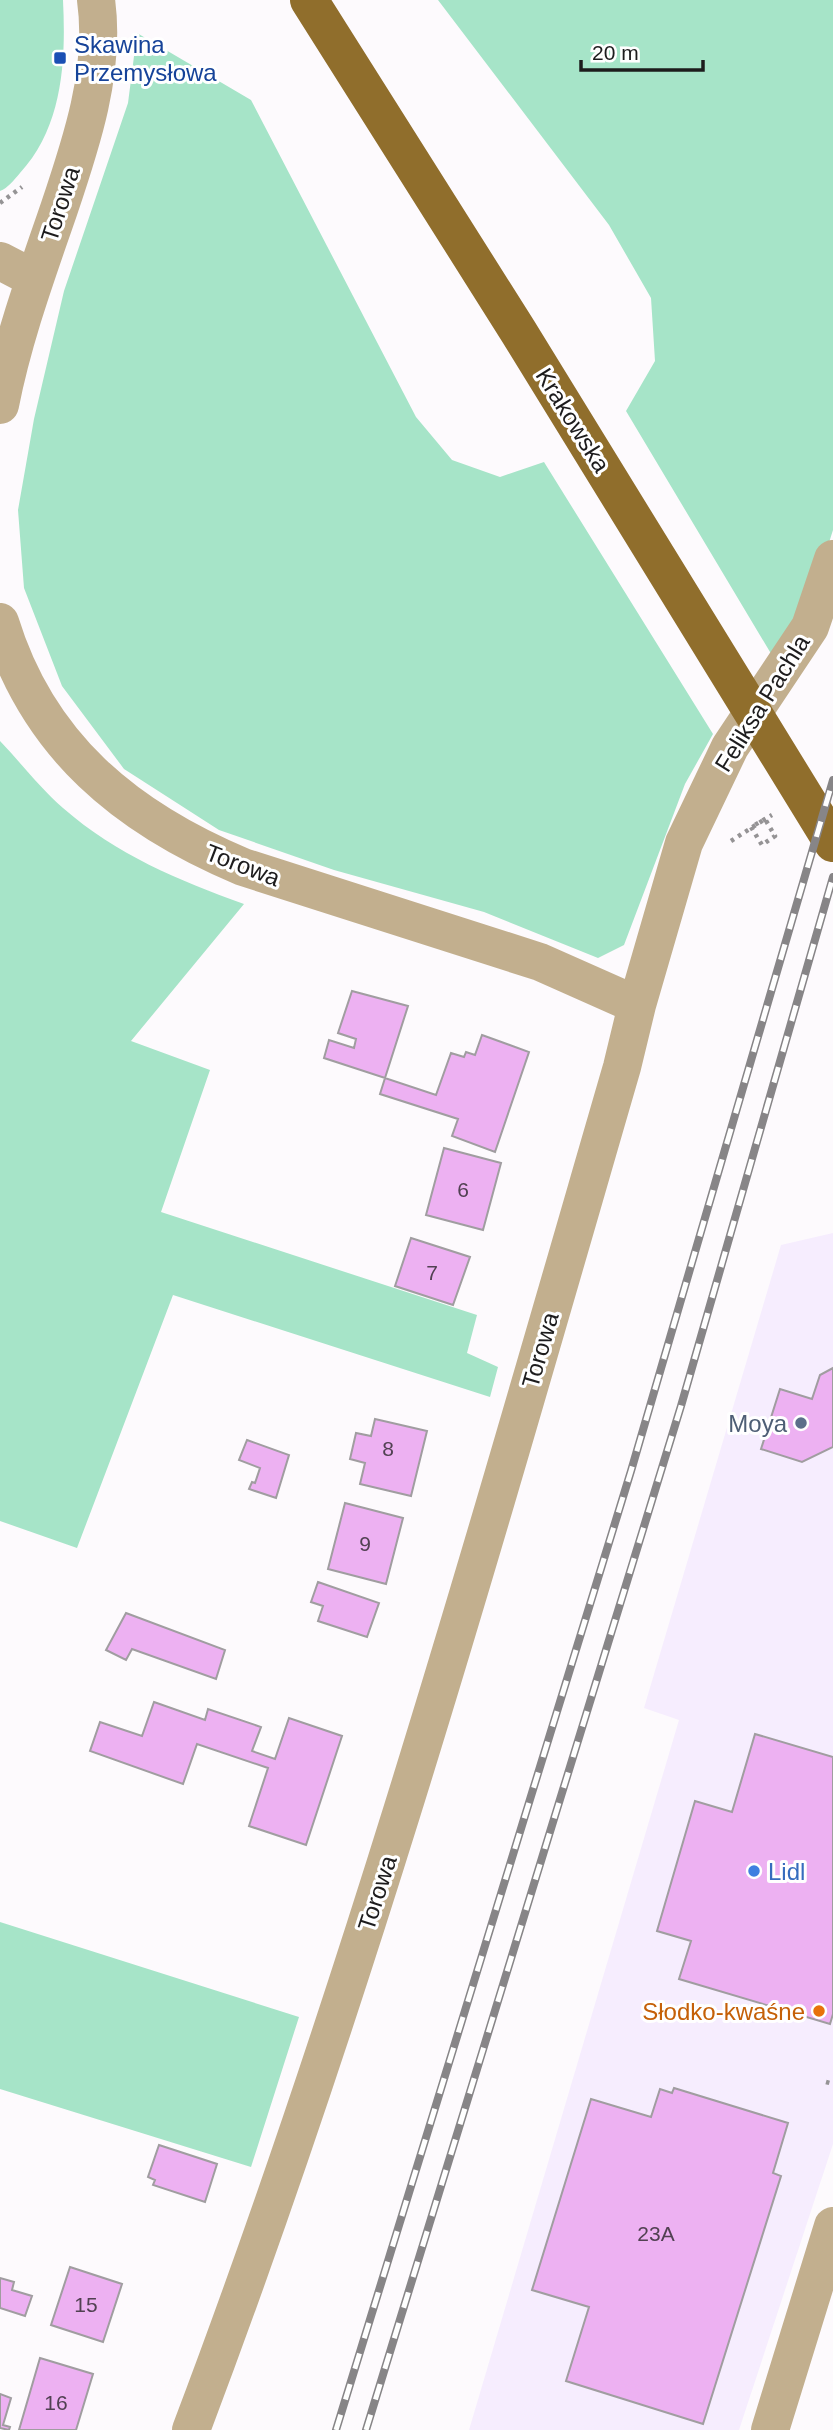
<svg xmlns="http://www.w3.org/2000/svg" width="833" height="2430" font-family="Helvetica,sans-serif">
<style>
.commercial{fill:#f6edfe}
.green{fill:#a6e4c8}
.building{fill:#edb1f2;stroke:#a09da0;stroke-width:2}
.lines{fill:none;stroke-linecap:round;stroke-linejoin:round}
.path{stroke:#959395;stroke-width:4.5;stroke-dasharray:3.5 5;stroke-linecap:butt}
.minor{stroke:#c2af8e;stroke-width:38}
.major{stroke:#906e2c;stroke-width:38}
.rail-casing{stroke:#878587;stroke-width:8}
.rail{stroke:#fff;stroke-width:5;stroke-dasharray:16;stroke-linecap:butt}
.transit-dot{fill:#1a4fb4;stroke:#fff;stroke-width:2.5}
.service-dot{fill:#5c6f8a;stroke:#fff;stroke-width:2.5}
.shop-dot{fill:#3f7fe0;stroke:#fff;stroke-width:2.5}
.food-dot{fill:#e8710a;stroke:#fff;stroke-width:2.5}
.labels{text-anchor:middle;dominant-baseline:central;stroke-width:6;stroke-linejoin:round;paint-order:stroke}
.number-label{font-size:21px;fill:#514152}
.transit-label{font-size:24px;fill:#164399;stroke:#fff;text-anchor:start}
.street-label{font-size:24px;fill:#1d1c1d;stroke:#fff}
.service-label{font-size:24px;fill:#4e5e75;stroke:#fff;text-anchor:end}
.shop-label{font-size:24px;fill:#366cbe;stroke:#fff;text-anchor:start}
.food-label{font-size:24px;fill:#c56008;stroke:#fff;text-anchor:end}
</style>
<rect width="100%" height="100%" fill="#fdfafd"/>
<path class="commercial" d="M833,1233v911l-94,286h-270l210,-710 -35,-12 137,-463z"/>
<path class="green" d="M0,0h63c3,61 0,126 -43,173 -6,7 -12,15 -20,18z
M438,0h395v530l-29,91 -28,41 -150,-251 29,-50 -4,-63 -42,-73z
M137,33l114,67 165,317 36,43 48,17 44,-15 169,272 -28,50 -61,161 -26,13 -114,-46 -150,-42 -115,-40 -95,-61 -62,-83 -38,-98 -6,-78 16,-91 30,-128 64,-188z
M0,741c21,22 40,47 63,67 54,47 115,72 181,96l-113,137 79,29 -49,142 316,103 -10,38 31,14 -8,30 -317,-102 -96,253 -77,-27z
M0,1922l299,95 -48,150 -251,-78z"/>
<path class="building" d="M352,991l56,15 -23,72 -61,-20 5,-18 25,8 2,-9 -18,-6z
M482,1035l47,17 -34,100 -43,-16 6,-17 -78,-25 5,-16 51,17 15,-42 13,4 2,-5 9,3z
M444,1148l57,15 -18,67 -57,-15z
M411,1238l59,19 -17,48 -58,-19z
M833,1368v79l-31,15 -41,-13 19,-60 32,10 8,-24z
M375,1419l52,12 -16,65 -51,-12 5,-21 -15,-4 6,-26 15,3z
M247,1440l42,15 -13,43 -27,-9 3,-7 3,1 5,-15 -21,-8z
M345,1503l58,15 -17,66 -58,-15z
M318,1582l61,21 -12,34 -49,-16 5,-15 -12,-4z
M126,1613l99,37 -9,29 -84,-30 -6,11 -20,-10z
M154,1702l51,18 3,-11 53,18 -9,24 23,8 14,-41 53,18 -36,109 -57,-19 19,-58 -71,-24 -14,40 -93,-33 10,-29 42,14z
M755,1734l78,23v257l-3,10 -151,-45 12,-38 -34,-10 38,-130 37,11z
M674,2088l114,35 -15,50 8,3 -78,248 -137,-43 23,-74 -57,-17 59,-191 60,18 9,-28 12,4z
M159,2145l58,19 -12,38 -52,-17 2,-5 -7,-3z
M70,2267l52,17 -19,58 -52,-17z
M0,2278l14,4 -2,8 20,6 -7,20 -25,-8z
M40,2358l53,16 -17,56h-57z
M0,2394l11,4 -8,27 7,2 -1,3 -9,-2z"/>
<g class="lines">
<path class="path" d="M0,203l22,-16
M731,841l34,-22 10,17 -13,9 -11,-18 21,-12
M826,2082l7,2"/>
<path class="minor" d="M0,261l35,18
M0,405c13,-67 37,-132 59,-196 22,-65 47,-139 37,-209
M0,622c38,124 126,196 243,245l297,95 97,43 -15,62c-133,458 -262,917 -431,1363
M637,1005l47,-162 46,-96 80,-120 23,-68
M770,2430l63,-204"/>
<path class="major" d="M309,0l209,331 315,512"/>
<g class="rail-casing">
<path id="rail" d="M336,2430l295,-959 202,-691
M366,2430l315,-1024 152,-529"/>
</g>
<use href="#rail" class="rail"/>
</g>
<rect class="transit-dot" x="53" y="51" width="14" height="14" rx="3.5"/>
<circle class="service-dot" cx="801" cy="1423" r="7"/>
<circle class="shop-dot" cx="754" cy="1871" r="7"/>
<circle class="food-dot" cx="819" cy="2011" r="7"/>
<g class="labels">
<g class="number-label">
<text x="463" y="1189">6</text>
<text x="432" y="1272">7</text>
<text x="388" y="1448">8</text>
<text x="365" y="1543">9</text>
<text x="656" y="2233">23A</text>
<text x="86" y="2304">15</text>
<text x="56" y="2402">16</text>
</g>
<g class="transit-label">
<text x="74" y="44">Skawina<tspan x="74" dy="28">Przemysłowa</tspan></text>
</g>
<g class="street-label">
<text transform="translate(60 204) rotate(-72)">Torowa</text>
<text transform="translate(573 420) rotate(58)">Krakowska</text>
<text transform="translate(762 703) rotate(-58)">Feliksa Pachla</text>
<text transform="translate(243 865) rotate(21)">Torowa</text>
<text transform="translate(540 1350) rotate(-74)">Torowa</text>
<text transform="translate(377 1893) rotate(-72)">Torowa</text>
</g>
<g class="service-label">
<text x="787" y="1423">Moya</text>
</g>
<g class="shop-label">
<text x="768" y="1871">Lidl</text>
</g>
<g class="food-label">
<text x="805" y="2011">Słodko-kwaśne</text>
</g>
</g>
<path d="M581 60v10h122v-10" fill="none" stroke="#1d1c1d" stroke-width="3.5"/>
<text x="592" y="60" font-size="21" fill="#1d1c1d" stroke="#ffffff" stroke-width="5" paint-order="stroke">20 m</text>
</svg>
